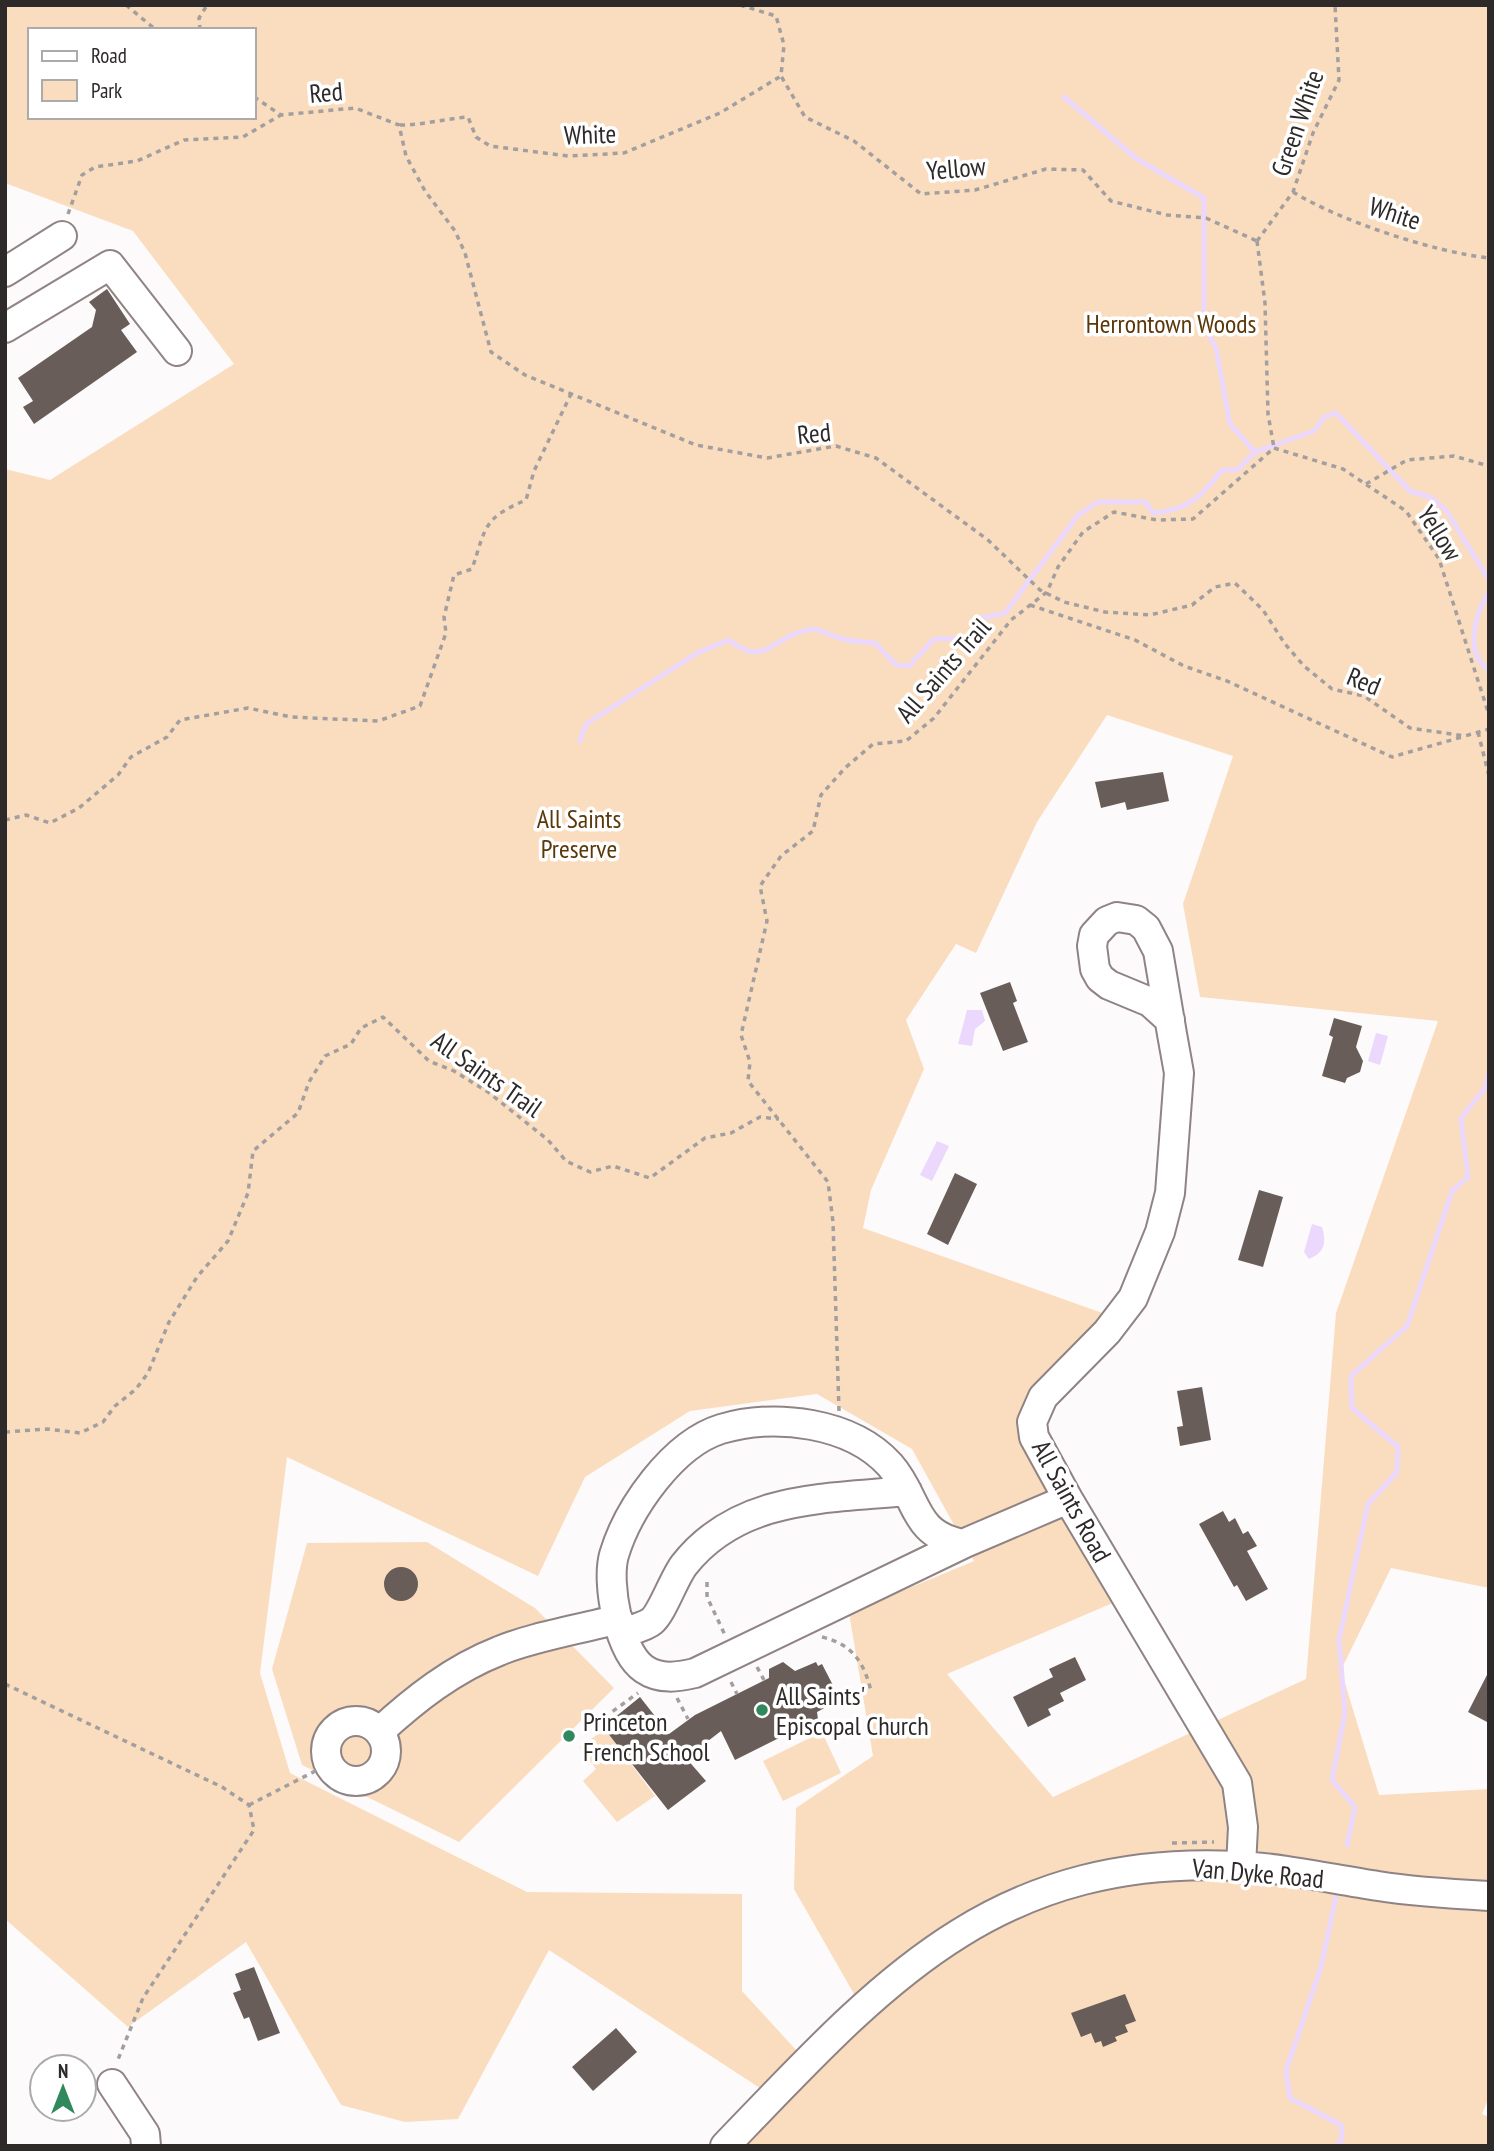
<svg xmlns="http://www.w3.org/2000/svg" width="1494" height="2151" font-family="'PT Sans Narrow',sans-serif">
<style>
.green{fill:#faddbf;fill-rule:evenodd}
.water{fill:#ebd8fc}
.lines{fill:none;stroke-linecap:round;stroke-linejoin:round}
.stream{stroke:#ebd8fc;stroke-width:5}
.building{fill:#685d59}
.minor-casing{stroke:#908384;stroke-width:32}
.path{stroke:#a39f9f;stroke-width:3.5;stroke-dasharray:5 5;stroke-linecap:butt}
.minor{stroke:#fff;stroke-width:28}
.poi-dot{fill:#30885d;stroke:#fff;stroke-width:2.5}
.labels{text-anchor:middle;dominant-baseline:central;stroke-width:7;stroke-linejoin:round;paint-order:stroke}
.street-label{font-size:26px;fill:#2f2a2a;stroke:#fff}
.park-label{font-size:26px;fill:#5b3809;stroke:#fff}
.poi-label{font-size:26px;fill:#2f2a2a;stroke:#fff;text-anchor:start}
</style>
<rect width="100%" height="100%" fill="#fdfafb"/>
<path class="green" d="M5,5h1484v1583l-98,-20 -50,102 38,125 110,-6v308l-7,17 7,3v29h-759l45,-48 -226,-148 -91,169 -53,3 -64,-17 -95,-163 -118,85 -123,-108v-1450l45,11 184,-116 -101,-133 -128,-48zM30,30h224v87h-224zM1107,715l126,41 -50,148 17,93 238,24 -102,292 -30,366 -253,118 -106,-123 182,-78 -97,-182 90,-94 -259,-92 8,-38 53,-121 -18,-49 50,-76 20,9 61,-131zM817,1394l95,55 62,112 -125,52 24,143 -77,52 -2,81 68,119 -54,55 -66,-72v-97l-215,-2 -237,-119 -30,-100 27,-216 251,119 47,-99 105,-66z
M427,1542l108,66 79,80 -155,154 -157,-77 -30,-96 35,-126z
M605,1729l50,67 -38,26 -34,-41 13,-12 -16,-22z
M822,1732l19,41 -58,28 -20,-40z"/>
<path class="water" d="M967,1010h15l3,11 -10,8 -3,17 -14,-2z
M1376,1033l12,3 -8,29 -12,-4z
M937,1141l12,5 -17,35 -12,-6z
M1312,1224l10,3c5,16 2,26 -13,32l-5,-7z"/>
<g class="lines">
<path class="stream" d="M1064,97l73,62 67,39v128l12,22 14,76 25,28
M1489,591c-13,21 -26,63 0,79
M580,741l6,-17 111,-71 32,-13c36,29 44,-4 78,-10 14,-3 23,7 36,9 10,3 22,3 32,4l21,22 13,1 25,-27 38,-1 10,-20 23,-5 73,-98 20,-13h48l7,11c35,-3 47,-15 69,-43h15l18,-18 59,-21 10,-14 12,-4 74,78 20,6 16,13 43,70
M1347,1845l8,-38 -23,-27 13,-67 -6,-73 29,-136 29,-32 1,-25 -46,-39 -1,-32 56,-50 45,-135 16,-14 -7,-59 24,-30 4,-18
M1336,1896l-15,71 -35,104 4,27 51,27 1,15 -6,6"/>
</g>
<path class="building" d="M107,289l23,35 -9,6 16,22 -103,72 -11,-17 10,-6 -15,-23 74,-51 4,-17 -7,-8z
M1163,772l6,29 -42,9 -2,-8 -24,6 -6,-26z
M1010,982l7,19 -4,2 15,39 -25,9 -23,-58z
M1334,1018l28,8 -6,21 7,14 -3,11 -13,6 -2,5 -23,-7 11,-39 -4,-2z
M955,1173l22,11 -29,61 -21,-11z
M1259,1190l24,7 -20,70 -25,-7z
M1202,1387l9,53 -31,6 -3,-19 6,-1 -6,-35z
M1223,1511l6,11 6,-4 8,16 5,-3 9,15 -10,5 21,38 -22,12 -9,-16 -3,2 -35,-63z
M384 1584a17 17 0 1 1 34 0a17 17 0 1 1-34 0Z
M1075,1657l11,23 -26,13 4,8 -16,8 3,6 -23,12 -15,-30 40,-20 -4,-8z
M783,1662l12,9 21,-9 2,4 4,-2 16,31 -3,3 1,4 -19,10 2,15 -16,9 -8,-6 -60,30 -14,-29 -35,27 20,23 -38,29 -65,-83 37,-30 29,37 26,-19 74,-37v-9z
M1489,1671v52l-21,-11z
M254,1967l26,66 -22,8 -9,-24 -5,2 -11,-26 8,-3 -6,-16z
M1125,1994l11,27 -11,4 3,7 -13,5 2,4 -14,6 -2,-6 -6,2 -4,-10 -10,4 -10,-24z
M616,2028l21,24 -44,39 -21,-24z"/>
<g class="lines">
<g class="minor-casing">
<path id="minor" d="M5,272l57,-36
M5,328l105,-63 67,86
M1170,1020l-20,-18 -41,-17 -9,-7 -5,-9 -3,-23 2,-11 13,-14 10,-4 19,3 10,8 12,23 14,83 7,39 -9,120 -10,39 -27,66 -26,34 -64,65 -11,25 2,15 34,62 169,284 6,44 -2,39
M962,1544c-51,-11 -43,-46 -72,-79 -39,-43 -115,-52 -169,-36 -48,15 -93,79 -107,126 -8,28 5,97 30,114 16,11 34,8 51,4l270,-130 103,-44
M622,1633c8,-3 23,-6 30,-12 10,-8 22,-43 32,-56 55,-70 142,-66 223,-74
M326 1751a30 30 0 1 1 60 0a30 30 0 1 1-60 0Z
M379,1732c36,-33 74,-63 120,-81 33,-14 83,-22 119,-32
M112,2084l33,50 1,12
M725,2146c155,-161 267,-292 512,-280 47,2 94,13 141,20 37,6 74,8 111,10"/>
</g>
<path class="path" d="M126,5l30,25
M740,5l36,11 8,29 -3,31 24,41 49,24 67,53 54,-4 71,-21 37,1 28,31 56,14 39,3 51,23
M200,30l-1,-12 8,-13
M254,97l27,18 74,-7 44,17 7,31 19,35 30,40 10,22 26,99 34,23 171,70 71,13 69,-12 40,12 112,82 52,50 24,12 41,10 45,3 42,-10 23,-18 20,-4 28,27 22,34 19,22 28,23 32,7 46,32 55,8 24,-7
M400,125c23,0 44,-6 68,-8l8,20 14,9 78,10 56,-3 96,-40 61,-37
M1293,192c47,29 141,60 196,66
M68,214l14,-39 13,-8 42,-6 47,-21 59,-3 38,-22
M1257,241l36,-49 20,-59 26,-53 -4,-75
M1257,241l8,62 3,111 6,34
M1274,448l69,21 63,42 33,48 50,156
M1366,484l41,-24 47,-4 35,10
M1030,605l105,35 49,26 43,15 165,76 70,-20
M1478,732l11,44
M5,820l21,-5 24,8 29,-15 39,-33 13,-18 36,-20 13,-17 68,-12 43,9 87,4 42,-15 26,-73 -2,-16 10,-42 18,-6c14,-42 11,-51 54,-69l8,-29 37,-77
M839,1411l-6,-189 -5,-40 -80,-101 2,-19 -9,-27 26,-114 -7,-35 21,-30 32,-25 8,-36 24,-27 28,-24 33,-3 28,-23 77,-98 36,-28 11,-25 25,-35 31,-20 43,8 36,-1 81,-71
M5,1432l42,-3 33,4 23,-11 12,-16 21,-17 12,-16 21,-51 28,-45 31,-36 20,-48 5,-42 45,-38 11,-31 16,-26 26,-12 10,-16 22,-11 46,44 25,10 34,21 60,48 18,21 24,11 23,-6 37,12 55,-40 26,-5 29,-16 19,2
M707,1582v15l18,38
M822,1637c30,7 42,25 49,54
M757,1667l7,13
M731,1682l6,12
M5,1684l217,103 27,18 5,25 -111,168 -26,64
M677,1698l11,21
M597,1734l-1,-6 6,-9 36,-26
M687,1757l4,3 9,-7
M249,1805l80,-41
M1172,1843l42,-1"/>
<use href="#minor" class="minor"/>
</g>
<g class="poi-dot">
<circle cx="762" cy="1710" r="7"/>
<circle cx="569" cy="1736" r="7"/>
</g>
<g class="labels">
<g class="street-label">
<text transform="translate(326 92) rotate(-5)">Red</text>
<text transform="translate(1297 123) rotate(-71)">Green White</text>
<text transform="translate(590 134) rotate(-2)">White</text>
<text transform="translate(956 168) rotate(-5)">Yellow</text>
<text transform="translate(1395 213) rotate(18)">White</text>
<text transform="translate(814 433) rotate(-6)">Red</text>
<text transform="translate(1440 533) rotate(58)">Yellow</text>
<text transform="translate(943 670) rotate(-49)">All Saints Trail</text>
<text transform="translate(1364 681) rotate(22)">Red</text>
<text transform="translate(487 1074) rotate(35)">All Saints Trail</text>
<text transform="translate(1072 1501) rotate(61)">All Saints Road</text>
<text transform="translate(1258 1873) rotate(5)">Van Dyke Road</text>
</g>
<g class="park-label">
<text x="1171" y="323">Herrontown Woods</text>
<text x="579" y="818">All Saints<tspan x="579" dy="30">Preserve</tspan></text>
</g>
<g class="poi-label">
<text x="776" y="1695">All Saints'<tspan x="776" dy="30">Episcopal Church</tspan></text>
<text x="583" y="1721">Princeton<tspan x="583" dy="30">French School</tspan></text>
</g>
</g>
<rect width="1494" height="2151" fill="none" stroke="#2f2a2a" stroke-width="14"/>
<rect x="28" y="28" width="228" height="91" fill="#ffffff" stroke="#acaaaa" stroke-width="2"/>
<rect x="42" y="51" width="35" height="10" fill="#ffffff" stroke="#acaaaa" stroke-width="2"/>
<text x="91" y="63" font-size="21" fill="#2f2a2a">Road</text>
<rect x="42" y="80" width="35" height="21" fill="#faddbf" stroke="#acaaaa" stroke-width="2"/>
<text x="91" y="98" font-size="21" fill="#2f2a2a">Park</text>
<g transform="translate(63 2088)"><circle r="33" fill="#ffffff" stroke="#acaaaa" stroke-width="2"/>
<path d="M0-5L12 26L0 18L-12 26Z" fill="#30885d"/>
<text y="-10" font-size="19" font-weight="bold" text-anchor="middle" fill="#2f2a2a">N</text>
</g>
</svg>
